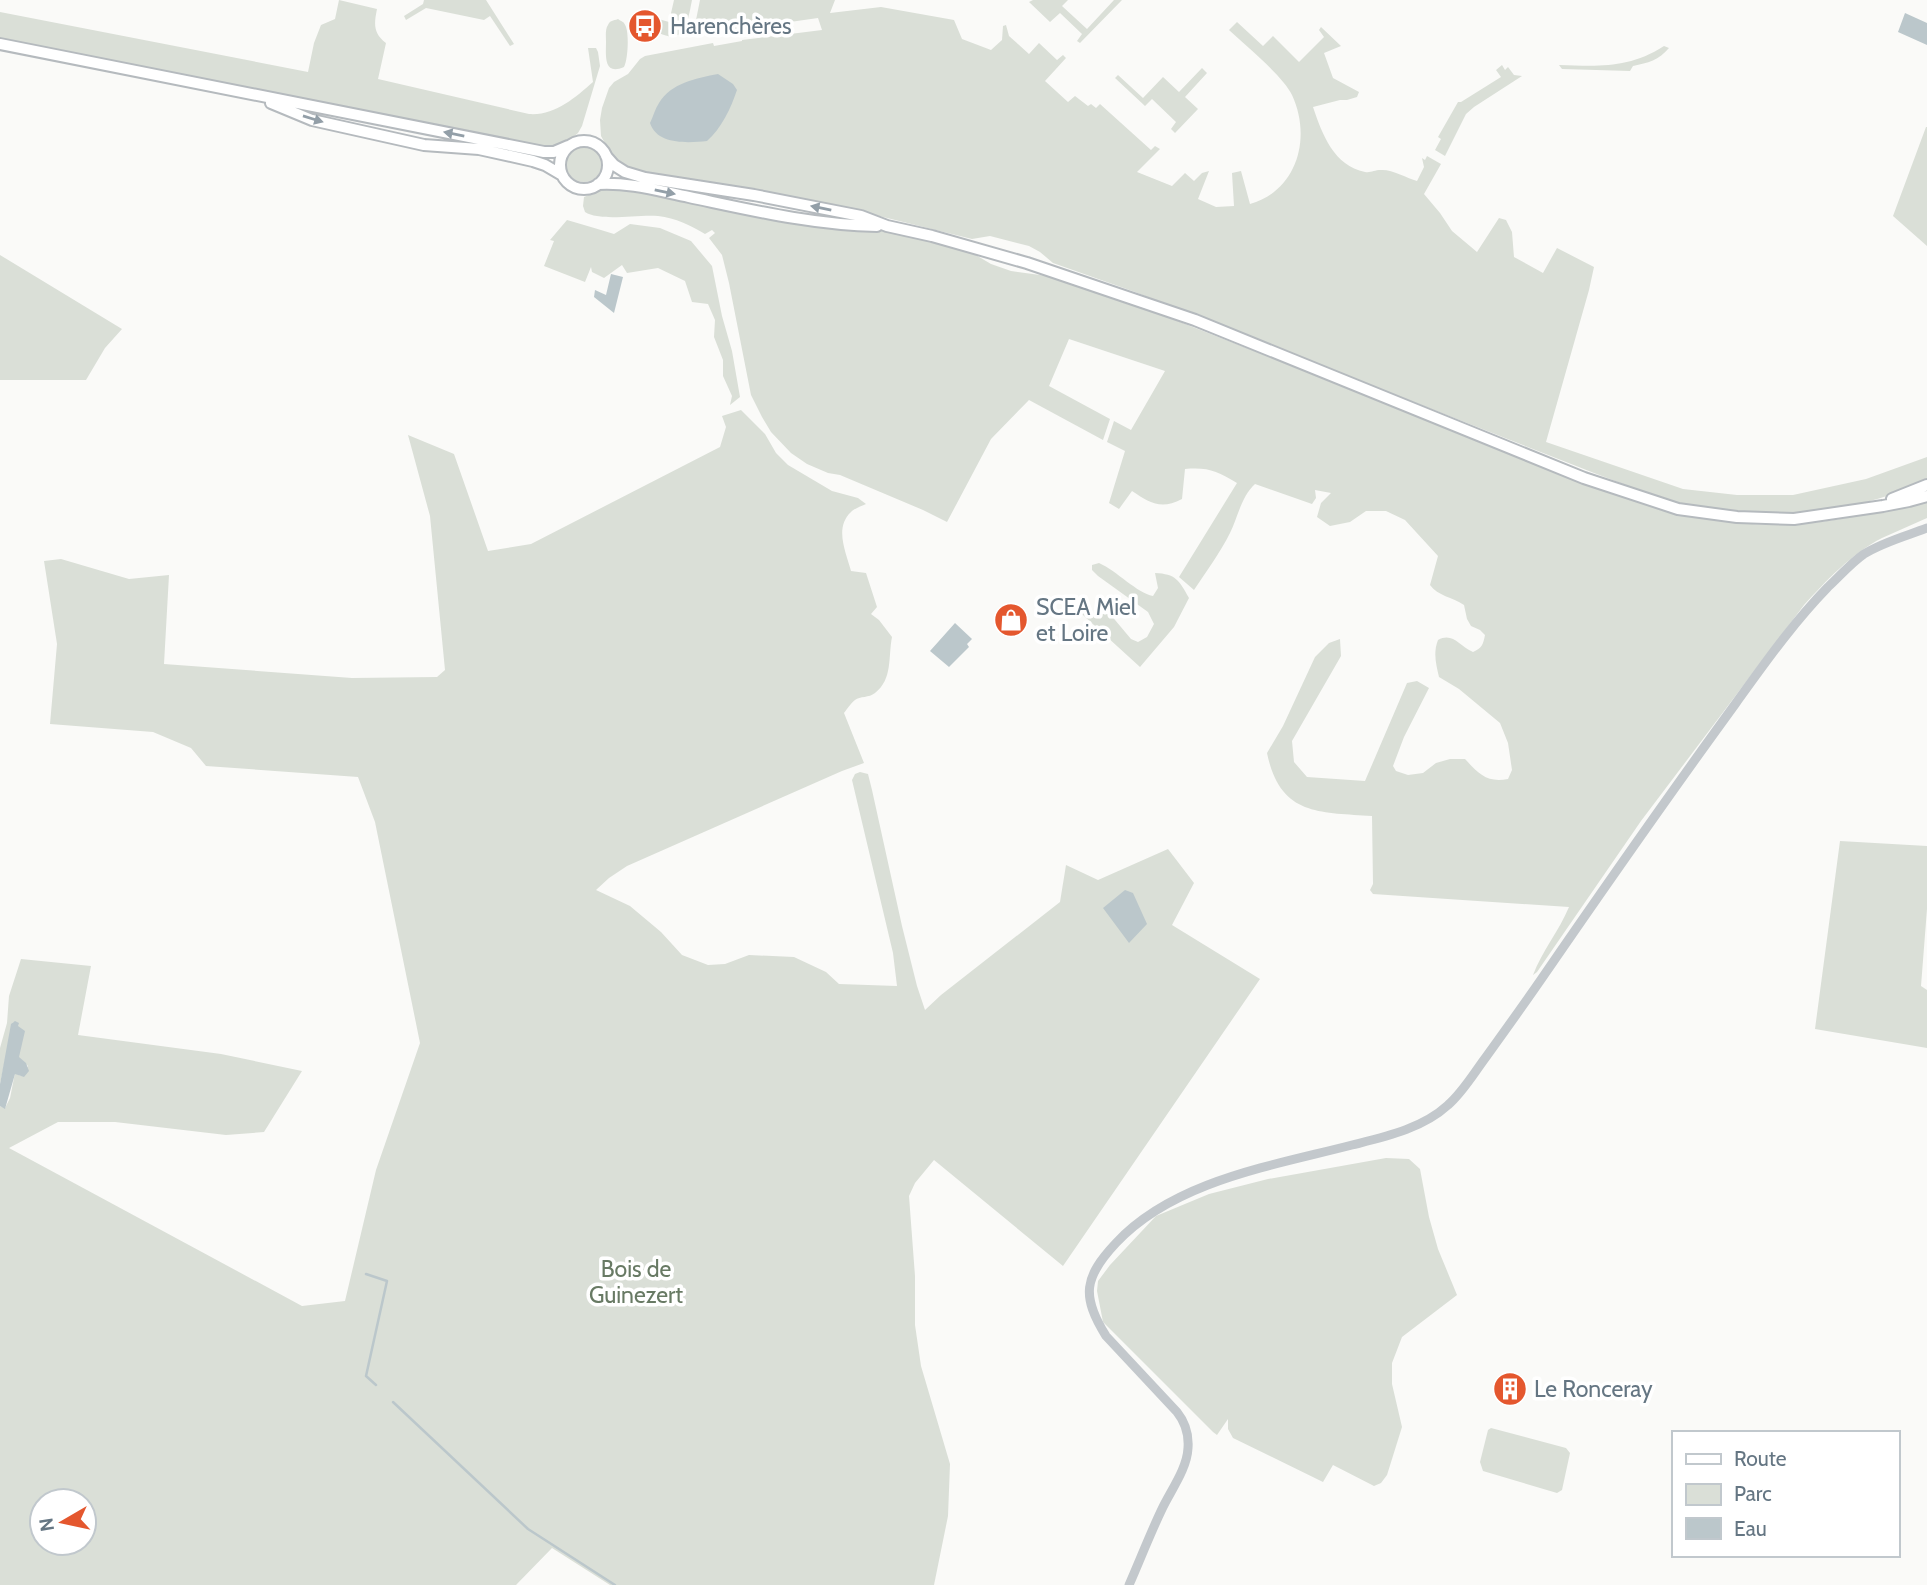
<svg xmlns="http://www.w3.org/2000/svg" width="1927" height="1585" font-family="Cabin,sans-serif">
<style>
.green{fill:#dadfd7;fill-rule:evenodd}
.water{fill:#bbc7cb}
.lines{fill:none;stroke-linecap:round;stroke-linejoin:round}
.stream{stroke:#bbc7cb;stroke-width:2.5}
.major-casing{stroke:#b5babe;stroke-width:14}
.minor{stroke:#c3c8cc;stroke-width:9}
.major{stroke:#fff;stroke-width:10}
.oneway{fill:#939fa8}
.labels{text-anchor:middle;dominant-baseline:central;stroke-width:7;stroke-linejoin:round;paint-order:stroke}
.poi-label{font-size:23px;fill:#657683;stroke:#fff;text-anchor:start}
.park-label{font-size:23px;fill:#687a64;stroke:#fff}
</style>
<rect width="100%" height="100%" fill="#fafaf8"/>
<path class="green" d="M339,0l38,9c-3,15 -4,24 9,34l-8,36 151,35c25,2 46,-16 64,-32l-5,-34h8l2,4 2,14 -18,60 -4,7 -6,5 -24,11 -548,-111v-26l308,60 6,-29 7,-18 14,-6z
M424,0h62l28,44 -4,2 -20,-30 -6,4 -58,-12 -20,12 -2,-4 19,-12z
M674,0h18c-4,19 -6,46 -33,33l1,-2 -11,-8 -1,1 -11,-8v-2h4l28,8z
M700,0h135l-5,13 51,-6 73,13 8,19 29,11 11,-10 1,-14 3,-1 3,11 20,18 10,-11 18,17 6,-5 3,3 -21,23 23,21 7,-6 13,10 3,-2 5,4 4,-4 51,46 4,-4 5,3 -23,23 35,14 13,-13 9,8 8,-8 7,-2 -11,28 18,8 18,-1 -2,-33 9,-2 9,33c47,-13 62,-66 42,-109 -9,-19 -47,-50 -63,-65l8,-8 26,24 10,-10 26,26 25,-25 -5,-7 2,-3 20,19 -17,7 9,25 26,14 -2,5 -10,3h-7l-27,7c9,27 21,59 52,65 6,1 9,-2 16,-2 10,-1 26,8 36,11l7,-14 -2,-9 3,2 2,-4 14,8 -17,30 16,19 12,18 25,21 22,-34 7,2 6,12 2,25 29,16 14,-25 37,19 -5,23 -43,152 137,47 54,6h56l73,-16 61,-22v24c-74,33 -163,42 -242,23 -31,-7 -61,-20 -91,-31l-459,-181 -82,-29 -13,-11 -11,-6 -39,-10 -18,3 -101,-25 -237,-42 -20,-12 -13,-24 -1,-16 2,-12 7,-20 5,-6 14,-8 12,-15 5,-3 68,-13 1,3 28,-5v-1l80,-10 -4,-12 -118,17 -6,-5z
M1033,0h35l-6,6 25,23 27,-29h8l-42,43 -3,-2 5,-7 -22,-21 -10,9 -21,-20z
M618,19c4,3 6,2 8,8 3,8 2,32 -2,40 -21,9 -18,-12 -18,-25 0,-5 -1,-13 2,-17 2,-5 5,-4 10,-6z
M1664,46l5,2c-10,12 -21,15 -36,18l-3,5 -68,-2 -3,-4c40,1 69,4 105,-19z
M1502,65l3,5 3,-3 6,8 8,1 -48,31 -8,7 -21,42 -10,-6 6,-11 -3,-2 20,-35h3l40,-25 -5,-7z
M1202,68l5,5 -22,24 13,12 -23,24 -4,-4 5,-7 -24,-23 -7,7 -30,-28 3,-3 25,23 20,-21 16,15z
M1926,127h1v119l-34,-30z
M566 164a18 18 0 1 1 36 0a18 18 0 1 1-36 0Z
M614,186l202,39 28,5 20,-1 18,2 32,6 55,14 22,13 20,7 44,6 51,16 541,212c43,11 87,20 132,20 49,-1 101,-13 148,-26v19c-15,7 -30,13 -45,20 -31,16 -55,42 -78,67l-163,216 -104,151 -4,3c9,-24 26,-44 36,-68l-196,-13 -3,-4 3,-6 -1,-68c-53,-4 -92,0 -105,-63l16,-27 32,-69 14,-14 11,-4 1,17 -49,85 2,21 13,15 58,4 42,-98 10,-2 12,7 -25,49 -11,29 3,5 12,4 15,-2 13,-10 14,-4h15c14,15 22,24 43,20l4,-9 -4,-27 -8,-20 -41,-34 -20,-12c-3,-13 -6,-24 -1,-37 15,-8 21,6 35,12 9,-4 10,-7 12,-17l-5,-5 -9,-4 -4,-7 -3,-14c-12,-8 -26,-9 -34,-20l8,-29 -33,-36 -19,-9h-20l-16,11 -20,4 -13,-9 4,-14 10,-10 -16,-3 1,8 -4,6 -57,-20c-14,13 -17,33 -25,49 -10,20 -24,39 -36,57l-15,-13 58,-94c-20,-12 -29,-16 -52,-14l-3,30c-21,11 -32,4 -50,-8l-13,18 -10,-6 16,-52 -18,-9 7,-21 17,9 34,-59 -96,-32 -20,47 61,33 -7,21 -74,-40 -38,39 -44,83 -24,-12 -83,-35 -12,-2 -21,-9 -16,-11 -20,-21 -9,-15 -11,-22 -22,-112 -7,-28 -13,-17 6,-5 -3,-3 -7,4c-15,-9 -29,-16 -47,-18 -20,-2 -57,6 -73,-4l-2,-6 1,-9 20,-9z
M567,220c16,5 32,9 47,14l16,-10 30,4 31,13 21,25 10,50 10,35 8,46 -10,8 2,-9 -9,-20v-16l-9,-23 1,-17 -7,-16 -16,-2 -7,-21 -27,-13 -31,5 -5,-8 -18,13 -12,-6 -1,-5 -6,15 -41,-16 10,-25 -4,-1z
M0,255l122,74 -17,19 -19,32h-86z
M741,410l24,24 11,19 12,12 44,26 26,7 8,6c-4,2 -11,4 -15,8 -17,16 -5,40 0,59l15,2 11,34 -6,7 8,6 13,17c-4,20 1,42 -17,56 -6,5 -15,3 -20,7 -4,3 -8,9 -11,13l20,50 -22,8 -215,95 -18,12 -13,12 34,16 31,26 21,23 26,10 17,-1 24,-9 45,2 32,15 13,12 58,2 -4,-33 -41,-173 3,-6 5,-2 8,2 4,16 30,136 15,60 8,24 16,-15 119,-93 6,-37 32,15 70,-31 26,34 -22,42 88,54 -197,287 -129,-106 -19,23 -6,13 6,80v49l6,41 29,98 -2,52 -14,69h-324l-58,-37 -36,37h-516v-479l5,2 5,-10 5,-25 6,3 7,-10 -9,-8 -1,-32 -5,-4 -13,62v-36l7,-25 2,-27 12,-37 70,7 -13,69 143,19 81,17 -38,61 -38,3 -111,-13h-57l-49,26 293,158 43,-5 31,-131 44,-127 -45,-221 -17,-45 -152,-11 -15,-18 -38,-16 -103,-8 7,-80 -13,-83 17,-2 68,20 40,-4 -5,89 188,14 85,-1 8,-7 -15,-154 -22,-81 46,19 34,97 43,-7 189,-97 6,-20 -4,-11zM42,1501h42v42h-42z
M1099,563c18,8 38,30 54,33l5,-8 -3,-15c21,1 24,7 34,25l-15,29 -34,40 -68,-62 2,-2 13,11 8,2 6,-2h9l21,25 7,3 9,-5 7,-13 -6,-12 -50,-36 -6,-6v-5z
M1840,841l87,5v63l-6,77 6,4v58l-112,-19z
M1386,1158l23,1 11,10 9,48 9,32 19,46 -55,42 -10,26v21l10,43 -15,48 -6,8 -7,3 -41,-21 -10,17 -90,-44 -5,-9v-10l-11,16 -4,-3 -110,-110 -6,-31 1,-10 12,-16 46,-49 53,-22 59,-15z
M1491,1428l75,20 4,5 -8,37 -5,3 -74,-22 -3,-9 8,-32z"/>
<path class="water" d="M1905,13l22,10v22l-29,-13z
M718,74l15,10 4,6c-6,18 -16,39 -30,51 -19,2 -50,4 -57,-18 3,-6 5,-14 9,-20 12,-20 38,-25 59,-29z
M611,274l12,3 -9,36 -20,-16 1,-7 11,5z
M955,623l17,16 -5,5 2,3 -20,20 -19,-16z
M1125,890l8,3 14,31 -18,19 -26,-35z
M15,1021l4,2 -1,3 7,5 -6,26 7,6 3,8 -5,6 -9,-3 -10,35 -5,-3v-22l11,-60z"/>
<g class="lines">
<path class="stream" d="M366,1274l21,7 -21,95 10,9
M393,1402l135,127 87,56"/>
<g class="major-casing">
<path id="major" d="M0,44l544,108h10l14,-6
M271,103l41,17 112,25 55,4 54,12 12,4 17,10
M560 165a24 24 0 1 1 48 0a24 24 0 1 1-48 0Z
M606,156l8,9 11,7 20,6 109,17 107,21 26,10 45,10 95,27 168,57 389,158 94,31 59,8 57,2 89,-13 26,-5 18,-5
M598,184c31,-2 61,7 91,13 62,13 124,28 188,29
M1892,499l35,-14"/>
</g>
<path class="minor" d="M1129,1585c11,-25 21,-51 33,-76 9,-19 25,-40 26,-61 1,-14 -3,-26 -11,-36l-71,-76c-25,-40 -22,-59 10,-93 58,-62 155,-77 236,-98 32,-8 70,-16 96,-40 15,-13 26,-32 38,-48 18,-25 36,-50 54,-76 64,-93 129,-186 196,-278 29,-40 57,-80 92,-116 12,-11 23,-24 36,-33 19,-12 42,-18 63,-26"/>
<use href="#major" class="major"/>
</g>
<defs><path id="oneway-solid" d="M-6-.8H1V-3.2L6.5 0L1 3.2V.8H-6Z" transform="scale(1.75)"/></defs>
<g class="oneway">
<use href="#oneway-solid" transform="translate(313 119) rotate(17)"/>
<use href="#oneway-solid" transform="translate(454 134) rotate(-169)"/>
<use href="#oneway-solid" transform="translate(665 192) rotate(12)"/>
<use href="#oneway-solid" transform="translate(821 208) rotate(-169)"/>
</g>
<defs>
<g id="bus-disc" transform="scale(1.75)"><circle r="9.5" fill="#e4572e" stroke="#fff"/><path d="M-5-6H5V4H4V6H2V4H-2V6H-4V4H-5ZM-3.5-4V0h7V-4ZM-3.5 1.2v1.5H-2V1.2ZM2 1.2v1.5H3.5V1.2Z" fill="#fff"/></g>
<g id="shop-disc" transform="scale(1.75)"><circle r="9.5" fill="#e4572e" stroke="#fff"/><path d="M-5-2.5h2.3a2.7 3.5 0 0 1 5.4 0H5L5.5 6h-11ZM-1.5-2.5h3a1.5 2.3 0 0 0-3 0Z" fill="#fff"/></g>
<g id="building-disc" transform="scale(1.75)"><circle r="9.5" fill="#e4572e" stroke="#fff"/><path d="M-4-6H4V6H1V3H-1V6H-4ZM-2.5-4.3h1.7v1.8h-1.7ZM.8-4.3h1.7v1.8H.8ZM-2.5-1h1.7V.8h-1.7ZM.8-1h1.7V.8H.8Z" fill="#fff"/></g>
</defs>
<g fill-rule="evenodd">
<use href="#bus-disc" x="645" y="26"/>
<use href="#shop-disc" x="1011" y="620"/>
<use href="#building-disc" x="1510" y="1389"/>
</g>
<g class="labels">
<g class="poi-label">
<text x="670" y="26">Harenchères</text>
<text x="1036" y="607">SCEA Miel<tspan x="1036" dy="26">et Loire</tspan></text>
<text x="1534" y="1389">Le Ronceray</text>
</g>
<g class="park-label">
<text x="636" y="1269">Bois de<tspan x="636" dy="26">Guinezert</tspan></text>
</g>
</g>
<rect x="1672" y="1431" width="228" height="126" fill="#ffffff" stroke="#c1c8cd" stroke-width="2"/>
<rect x="1686" y="1454" width="35" height="10" fill="#ffffff" stroke="#c1c8cd" stroke-width="2"/>
<text x="1734" y="1466" font-size="21" fill="#657683">Route</text>
<rect x="1686" y="1484" width="35" height="21" fill="#dadfd7" stroke="#c1c8cd" stroke-width="2"/>
<text x="1734" y="1501" font-size="21" fill="#657683">Parc</text>
<rect x="1686" y="1518" width="35" height="21" fill="#bbc7cb" stroke="#c1c8cd" stroke-width="2"/>
<text x="1734" y="1536" font-size="21" fill="#657683">Eau</text>
<g transform="translate(63 1522) rotate(261)"><circle r="33" fill="#ffffff" stroke="#c1c8cd" stroke-width="2"/>
<path d="M0-5L12 26L0 18L-12 26Z" fill="#e4572e"/>
<text y="-10" font-size="19" font-weight="bold" text-anchor="middle" fill="#657683">N</text>
</g>
</svg>
